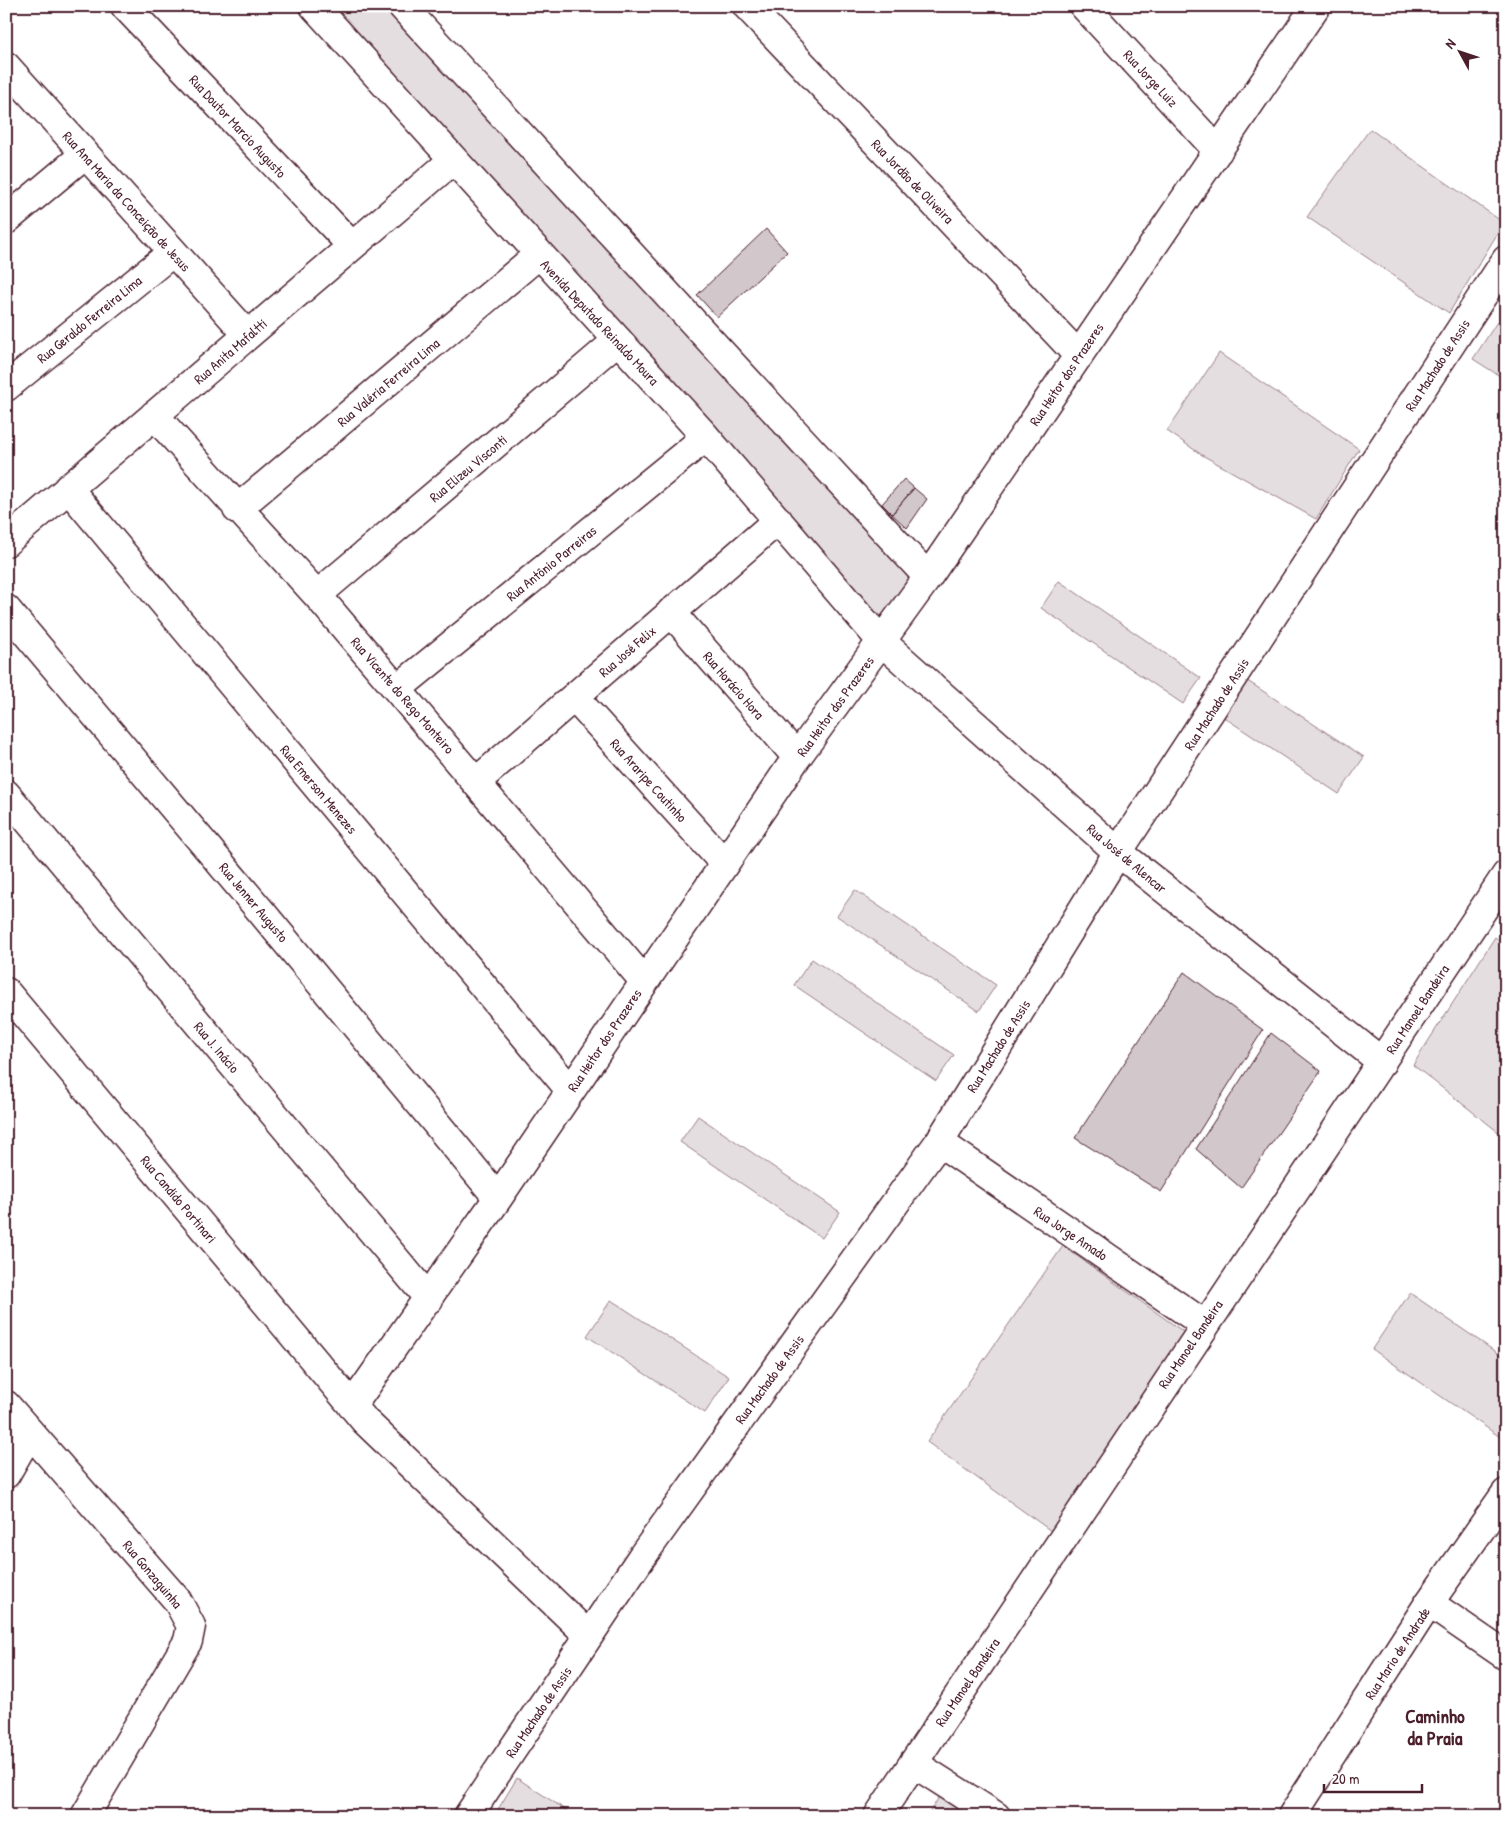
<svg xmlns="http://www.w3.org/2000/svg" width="1512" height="1822" font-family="'Patrick Hand',sans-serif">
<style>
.green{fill:#e5dee0;stroke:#987e86}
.building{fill:#d2c7cb;stroke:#4a1f2b}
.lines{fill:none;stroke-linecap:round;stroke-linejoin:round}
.minor-casing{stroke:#4a1f2b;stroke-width:31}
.minor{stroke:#fff;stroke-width:28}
.labels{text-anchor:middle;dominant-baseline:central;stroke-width:4;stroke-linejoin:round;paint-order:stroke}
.street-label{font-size:14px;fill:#4a1f2b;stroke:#fff}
.district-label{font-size:19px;font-weight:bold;fill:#4a1f2b;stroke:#fff}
</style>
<rect width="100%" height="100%" fill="#fff"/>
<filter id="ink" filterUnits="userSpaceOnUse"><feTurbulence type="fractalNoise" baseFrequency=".02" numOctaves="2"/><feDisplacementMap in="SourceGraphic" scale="10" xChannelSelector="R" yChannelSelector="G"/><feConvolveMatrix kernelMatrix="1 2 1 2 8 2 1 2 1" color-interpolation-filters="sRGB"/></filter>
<g filter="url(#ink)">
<path class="green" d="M314,6h88l526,571 -46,65z
M1370,129l134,94 -55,90 -142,-96z
M1497,322l9,6v52l-33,-21z
M1219,353l140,96 -43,70 -114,-64 -35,-24z
M1059,581l142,97 -18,26 -142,-96z
M1246,680l118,77 -25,37 -117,-78z
M855,890l141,95 -17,26 -142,-95z
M1495,937l11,8v193l-93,-73z
M812,959l142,96 -18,26 -142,-96z
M698,1116l142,96 -18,26 -142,-96z
M1063,1246l125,89 -137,196 -124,-89z
M1410,1293l96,66v82l-134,-92z
M611,1300l118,77 -24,36 -118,-77z
M517,1778l58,38h-81z
M945,1788l48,28h-66z"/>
<path class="building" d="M766,229l21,23 -70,65 -20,-22z
M904,479l10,9 -22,26 -10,-10z
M914,488l13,11 -20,29 -15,-14z
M1184,972l79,58 -102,162 -86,-54z
M1271,1033l50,38 -80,117 -45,-39z"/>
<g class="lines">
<g class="minor-casing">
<path id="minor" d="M125,6l227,240
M314,6l392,431 176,205 236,210 264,210
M402,6l526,571
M747,6l332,350
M1084,6l134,145
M6,66l242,269
M6,220l79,-66
M6,387l167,-135
M154,415l163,180 327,386
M68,488l502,602
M237,509l301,-254
M6,542l447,-382
M317,595l301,-255
M6,609l258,306 234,283
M671,612l126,145
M397,689l309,-252
M574,697l150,166
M476,782l302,-262
M6,794l423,505
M6,992l359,429 223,214
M939,1142l265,182
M6,1405l171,195 14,26 -3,15 -103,175
M352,1406l146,-208 299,-441 131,-180 388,-571
M6,1474l23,-40
M1429,1603l77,53
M913,1763l83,53
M468,1816l173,-258 298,-416 179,-290 388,-592
M878,1816l628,-941
M1292,1816l137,-213 77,-110"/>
</g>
<use href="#minor" class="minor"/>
</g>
</g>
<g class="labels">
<g class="street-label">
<text transform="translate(1151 78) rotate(47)">Rua Jorge Luiz</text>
<text transform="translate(238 126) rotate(47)">Rua Doutor Marcio Augusto</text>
<text transform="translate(913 181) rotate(46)">Rua Jordão de Oliveira</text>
<text transform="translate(127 201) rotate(48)">Rua Ana Maria da Conceição de Jesus</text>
<text transform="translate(89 319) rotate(-39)">Rua Geraldo Ferreira Lima</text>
<text transform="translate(600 322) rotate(47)">Avenida Deputado Reinaldo Moura</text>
<text transform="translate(230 351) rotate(-41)">Rua Anita Mafaltti</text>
<text transform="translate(1437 365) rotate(-57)">Rua Machado de Assis</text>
<text transform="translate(1066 374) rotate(-56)">Rua Heitor dos Prazeres</text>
<text transform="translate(388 382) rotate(-40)">Rua Valéria Ferreira Lima</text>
<text transform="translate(468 468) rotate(-40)">Rua Elizeu Visconti</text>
<text transform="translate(551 563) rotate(-39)">Rua Antônio Parreiras</text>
<text transform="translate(627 651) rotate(-41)">Rua José Felix</text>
<text transform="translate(734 685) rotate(49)">Rua Horácio Hora</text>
<text transform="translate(403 695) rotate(49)">Rua Vicente do Rego Monteiro</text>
<text transform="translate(1216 704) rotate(-57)">Rua Machado de Assis</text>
<text transform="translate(835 706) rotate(-54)">Rua Heitor dos Prazeres</text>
<text transform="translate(649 780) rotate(48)">Rua Araripe Coutinho</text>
<text transform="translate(319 789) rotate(50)">Rua Emerson Menezes</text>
<text transform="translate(1127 858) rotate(40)">Rua José de Alencar</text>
<text transform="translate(254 902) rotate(50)">Rua Jenner Augusto</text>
<text transform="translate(1417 1009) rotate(-57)">Rua Manoel Bandeira</text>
<text transform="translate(604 1040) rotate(-56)">Rua Heitor dos Prazeres</text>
<text transform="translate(998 1046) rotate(-58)">Rua Machado de Assis</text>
<text transform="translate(217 1047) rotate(50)">Rua J. Inácio</text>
<text transform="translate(179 1199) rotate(50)">Rua Candido Portinari</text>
<text transform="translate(1071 1233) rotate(34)">Rua Jorge Amado</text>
<text transform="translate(1190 1344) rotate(-56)">Rua Manoel Bandeira</text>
<text transform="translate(769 1379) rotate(-54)">Rua Machado de Assis</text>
<text transform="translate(153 1574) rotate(50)">Rua Gonzaguinha</text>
<text transform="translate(1397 1653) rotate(-57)">Rua Mario de Andrade</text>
<text transform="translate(967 1682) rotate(-56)">Rua Manoel Bandeira</text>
<text transform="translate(538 1712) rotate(-56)">Rua Machado de Assis</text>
</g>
<g class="district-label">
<text x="1435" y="1716">Caminho<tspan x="1435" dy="22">da Praia</tspan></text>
</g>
</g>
<rect width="1512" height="1822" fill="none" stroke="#fff" stroke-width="25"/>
<rect x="12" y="12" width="1487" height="1797" fill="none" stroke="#4a1f2b" stroke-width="2" filter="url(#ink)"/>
<g transform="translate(1460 52) rotate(310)" stroke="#ffffff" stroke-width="4" paint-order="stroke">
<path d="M0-4L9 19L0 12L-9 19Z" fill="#4a1f2b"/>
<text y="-8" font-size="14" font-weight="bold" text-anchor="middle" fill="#4a1f2b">N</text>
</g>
<path d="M1324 1784v8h98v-8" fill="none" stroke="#4a1f2b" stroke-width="2.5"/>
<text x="1332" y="1784" font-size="15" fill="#4a1f2b" stroke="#ffffff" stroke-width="4" paint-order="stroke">20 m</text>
</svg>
